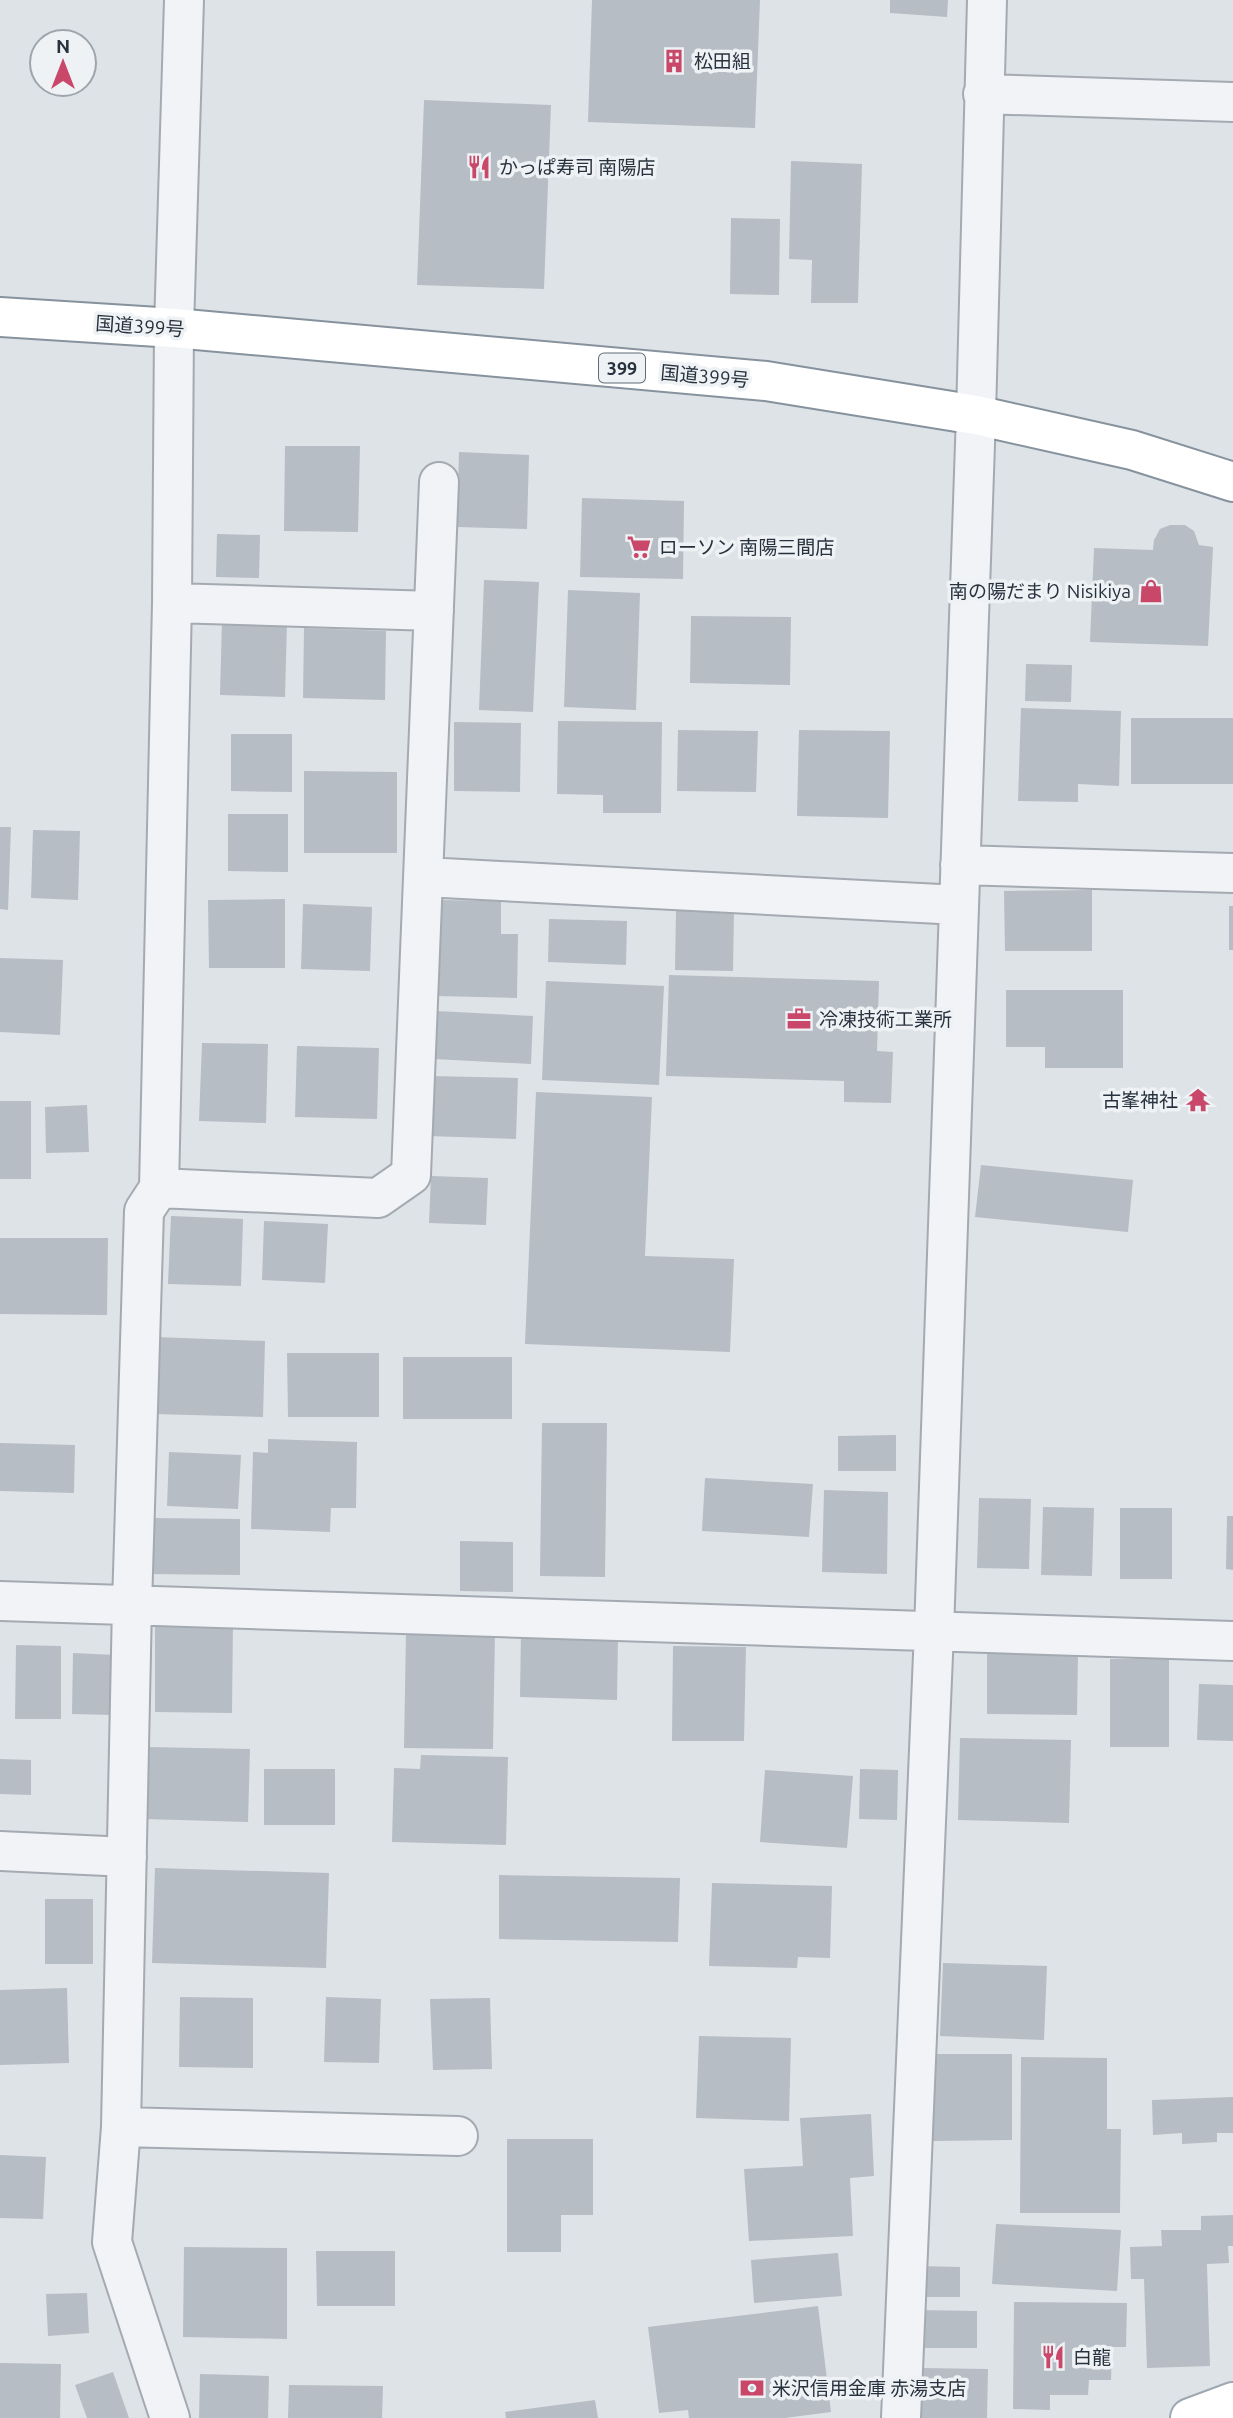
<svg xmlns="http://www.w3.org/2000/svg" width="1233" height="2418" font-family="Ubuntu,'Noto Sans JP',sans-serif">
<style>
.building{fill:#b6bdc4}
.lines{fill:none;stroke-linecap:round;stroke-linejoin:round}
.minor-casing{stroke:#a4aab1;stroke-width:42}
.major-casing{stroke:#9ea8b3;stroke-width:42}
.highway-casing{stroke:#86929d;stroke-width:42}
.minor{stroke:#f1f3f6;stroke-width:38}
.major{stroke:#fff;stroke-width:38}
.highway{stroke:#fff;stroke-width:38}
.labels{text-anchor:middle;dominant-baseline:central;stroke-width:7;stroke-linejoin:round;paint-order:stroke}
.shield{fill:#eef2f5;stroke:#636c75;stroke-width:2}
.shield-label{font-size:18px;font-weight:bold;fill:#28323e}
.poi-label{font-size:19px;fill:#28323e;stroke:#eef2f5;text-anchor:start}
.street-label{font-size:19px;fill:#28323e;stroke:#eef2f5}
</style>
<rect width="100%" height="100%" fill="#dee3e7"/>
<path class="building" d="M592,0h168l-5,128 -167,-6z
M890,0h58l-1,17 -57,-4z
M424,100l127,5 -7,184 -127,-4z
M791,161l71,3 -4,139h-47l1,-43 -23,-1z
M731,218l49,1 -1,76 -49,-1z
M285,446h75l-2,86 -74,-1z
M459,452l70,3 -2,74 -70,-2z
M582,498l102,3 -1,78 -103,-2z
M1170,525h15l9,6 5,14 14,2 -5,99 -118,-4 4,-94 59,2 1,-10 6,-11z
M217,534l43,1 -1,43 -43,-1z
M484,580l55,2 -6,130 -54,-2z
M568,590l72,3 -4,117 -72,-3z
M691,616l100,1 -1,68 -100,-2z
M222,620l65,1 -2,76 -65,-2z
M304,628l82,3 -1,69 -82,-2z
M1026,664l46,1 -1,37 -46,-1z
M1021,708l100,3 -2,75 -41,-2v18l-60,-1z
M1131,718h102v66h-102z
M558,721l104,1 -1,91h-58v-18l-46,-1z
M454,722l67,1 -1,69 -66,-1z
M678,730l80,1 -2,61 -79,-1z
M799,730l91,1 -2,87 -91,-2z
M231,734h61v58l-61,-1z
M304,771l93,1v81h-93z
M228,814h60v58l-60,-1z
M0,827h11l-3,83 -8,-1z
M33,830l47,1 -2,69 -47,-2z
M1092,890v61h-87l-1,-60z
M285,899v69h-76l-1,-68z
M439,900l62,1v33h17l-1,64 -81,-2z
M303,904l69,3 -2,64 -69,-2z
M1229,906h4v44h-4z
M676,910h58l-1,61 -58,-1z
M549,919l78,2 -1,44 -78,-3z
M0,958l63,2 -3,75 -60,-3z
M669,975l210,6 -2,70 16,1 -2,51 -47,-1v-21l-178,-5z
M546,981l118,5 -5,99 -117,-5z
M1006,990h117v78h-78v-21h-39z
M436,1011l97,5 -2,48 -97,-5z
M202,1043l66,1 -2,79 -67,-2z
M297,1046l82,2 -2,71 -82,-2z
M430,1076l88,2 -2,61 -88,-3z
M536,1092l116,5 -7,159 89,3 -4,93 -205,-8z
M0,1101h31v78h-31z
M87,1105l2,47 -43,1 -1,-46z
M981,1165l152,15 -5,52 -153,-15z
M431,1176l57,2 -2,47 -57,-2z
M171,1216l72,3 -2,67 -73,-2z
M264,1221l64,3 -3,59 -63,-3z
M0,1238h108l-1,77 -107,-1z
M155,1337l110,4 -2,76 -110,-3z
M287,1353h92v64h-91z
M403,1357h109v62h-109z
M542,1423h65l-2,154 -65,-1z
M896,1435v36h-58v-35z
M268,1439l89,3 -1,66h-25l-1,24 -79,-3 2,-77 15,1z
M0,1443l75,2 -1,48 -74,-2z
M169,1452l72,3 -3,54 -71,-3z
M705,1478l108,6 -4,53 -107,-6z
M824,1490l64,2 -1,82 -65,-2z
M979,1498l52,1 -2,70 -52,-1z
M1043,1507l51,1 -2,68 -51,-1z
M1120,1508h52v71h-52z
M1227,1516h6v54l-7,-1z
M149,1518l91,1v56l-93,-1z
M460,1541l53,1v50l-53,-1z
M155,1620l78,1 -1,92 -77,-1z
M406,1630l89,1 -2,118 -89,-1z
M521,1632l97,3 -1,65 -97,-3z
M16,1645l45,1v73h-46z
M673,1646l73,1 -2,94h-72z
M73,1653l42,2 -2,60 -41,-1z
M987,1653l91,1 -1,61 -90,-1z
M1110,1659h59v88h-59z
M1199,1684l34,1v56l-36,-1z
M960,1738l111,2 -2,83 -111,-3z
M147,1747l103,2 -2,73 -104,-3z
M421,1755l87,2 -2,88 -114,-3 2,-74 26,1z
M0,1759l31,1v35l-31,-1z
M264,1769h71v56h-71z
M860,1769l38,1 -1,50 -38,-1z
M765,1770l88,6 -6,72 -87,-6z
M155,1868l174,5 -3,95 -174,-5z
M499,1875l181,3 -2,64 -179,-3z
M712,1883l120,3 -2,72 -32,-1 -1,11 -88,-2z
M45,1899h48v65h-48z
M943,1963l104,3 -3,74 -104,-4z
M67,1988l2,75 -69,2v-75z
M180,1997l73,1v70l-74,-1z
M326,1997l55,2 -2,64 -55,-1z
M490,1998l2,71 -59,1 -3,-71z
M699,2036l92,2 -2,83 -93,-3z
M932,2054h80v86l-79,1z
M1021,2057l86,1v71h14l-1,84h-100z
M1233,2097v36h-16v9l-35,2v-11l-29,2 -1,-35z
M871,2114l3,62 -24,2 3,58 -104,5 -5,-72 59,-3 -3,-48z
M507,2139h86v76h-32v37h-54z
M0,2155l46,2 -3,62 -43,-1z
M1233,2215v31h-5l1,17 -22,1 3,102 -63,2 -3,-89h-13l-1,-32 32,-1 -1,-16h40v-14z
M996,2224l125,6 -4,61 -125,-7z
M184,2247l103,1v91l-104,-2z
M316,2251h79v55h-78z
M838,2253l4,43 -88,7 -3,-43z
M920,2266l40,1v30h-40z
M87,2293l2,40 -41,3 -2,-42z
M1014,2302l113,1 -1,44h-14l-1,33h-22l-1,15h-38v15l-37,-1z
M818,2306l13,106 -46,6h-96l-1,-8 -29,3 -11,-86z
M918,2310l59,1v37h-59z
M0,2363l61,1 -1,54h-60z
M921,2368l67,1 -1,49h-66z
M113,2372l16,46h-42l-12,-33z
M200,2374l69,2 -1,42h-69z
M289,2385l94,1 -1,32h-94z
M595,2400l3,18h-92l-1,-6z"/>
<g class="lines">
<g class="minor-casing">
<path id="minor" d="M983,94l250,8
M172,603l262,8
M960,865l273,8
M424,877l535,28
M159,1188l219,10 33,-23 28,-693
M0,1601l1233,40
M0,1851l127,6
M121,2127l337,9
M170,2418l-58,-176 9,-115 11,-522 12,-394 15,-23 13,-585 2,-275 10,-328
M901,2418l33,-787 42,-1216 11,-415"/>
</g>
<g class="major-casing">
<path id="major" d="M1190,2418l43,-16"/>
</g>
<g class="highway-casing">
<path id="highway" d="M0,317l174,11 592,53 210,34 156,35 101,32"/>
</g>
<use href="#minor" class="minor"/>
<use href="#major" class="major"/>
<use href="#highway" class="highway"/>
</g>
<defs>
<g id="building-bare" transform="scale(1.89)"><path d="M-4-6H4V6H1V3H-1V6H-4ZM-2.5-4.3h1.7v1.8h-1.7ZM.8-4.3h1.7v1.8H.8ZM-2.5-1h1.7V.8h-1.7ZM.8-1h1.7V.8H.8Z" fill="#c94768" stroke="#eef2f5" stroke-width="2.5" paint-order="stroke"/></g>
<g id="restaurant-bare" transform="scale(1.89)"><path d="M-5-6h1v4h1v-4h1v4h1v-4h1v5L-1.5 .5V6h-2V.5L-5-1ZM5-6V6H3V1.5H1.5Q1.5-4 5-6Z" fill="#c94768" stroke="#eef2f5" stroke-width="2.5" paint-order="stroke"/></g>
<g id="supermarket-bare" transform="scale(1.89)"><path d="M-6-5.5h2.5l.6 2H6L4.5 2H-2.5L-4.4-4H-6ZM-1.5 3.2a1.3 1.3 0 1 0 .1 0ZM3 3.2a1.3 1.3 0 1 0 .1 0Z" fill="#c94768" stroke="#eef2f5" stroke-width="2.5" paint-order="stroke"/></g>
<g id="shop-bare" transform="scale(1.89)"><path d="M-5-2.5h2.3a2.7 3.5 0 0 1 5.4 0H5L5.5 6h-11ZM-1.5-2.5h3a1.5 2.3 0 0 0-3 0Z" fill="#c94768" stroke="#eef2f5" stroke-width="2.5" paint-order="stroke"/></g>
<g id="office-bare" transform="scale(1.89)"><path d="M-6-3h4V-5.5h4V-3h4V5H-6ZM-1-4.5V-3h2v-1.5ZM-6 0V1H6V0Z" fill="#c94768" stroke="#eef2f5" stroke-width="2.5" paint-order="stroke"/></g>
<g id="temple-bare" transform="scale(1.89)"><path d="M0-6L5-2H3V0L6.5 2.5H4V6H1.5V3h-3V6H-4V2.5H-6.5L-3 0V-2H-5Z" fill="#c94768" stroke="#eef2f5" stroke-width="2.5" paint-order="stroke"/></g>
<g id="bank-bare" transform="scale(1.89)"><path d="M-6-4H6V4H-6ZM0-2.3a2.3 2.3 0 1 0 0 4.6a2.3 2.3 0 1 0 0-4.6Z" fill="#c94768" stroke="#eef2f5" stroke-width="2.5" paint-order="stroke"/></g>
</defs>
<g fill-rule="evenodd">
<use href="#building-bare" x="674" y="61"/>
<use href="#restaurant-bare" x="479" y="167"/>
<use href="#supermarket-bare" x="639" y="547"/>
<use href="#shop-bare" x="1151" y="591"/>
<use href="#office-bare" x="799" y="1019"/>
<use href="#temple-bare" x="1198" y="1100"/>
<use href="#restaurant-bare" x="1053" y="2357"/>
<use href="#bank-bare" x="752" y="2388"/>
</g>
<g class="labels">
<rect class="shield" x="599" y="353.5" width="46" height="29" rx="5"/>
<g class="shield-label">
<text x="622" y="368">399</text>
</g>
<g class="poi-label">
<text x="694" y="61">松田組</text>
<text x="499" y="167">かっぱ寿司 南陽店</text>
<text x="659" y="547">ローソン 南陽三間店</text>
<text x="1131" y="591" text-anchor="end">南の陽だまり Nisikiya</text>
<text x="819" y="1019">冷凍技術工業所</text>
<text x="1178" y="1100" text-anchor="end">古峯神社</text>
<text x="1073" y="2357">白龍</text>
<text x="772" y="2388">米沢信用金庫 赤湯支店</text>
</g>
<g class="street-label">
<text transform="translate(140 326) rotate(4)">国道399号</text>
<text transform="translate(705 376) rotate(5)">国道399号</text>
</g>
</g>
<g transform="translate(63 63)"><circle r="33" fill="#eef2f5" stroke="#9fa5ac" stroke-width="2"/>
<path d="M0-5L12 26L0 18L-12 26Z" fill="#c94768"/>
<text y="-10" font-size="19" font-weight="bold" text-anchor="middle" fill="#28323e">N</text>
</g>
</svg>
